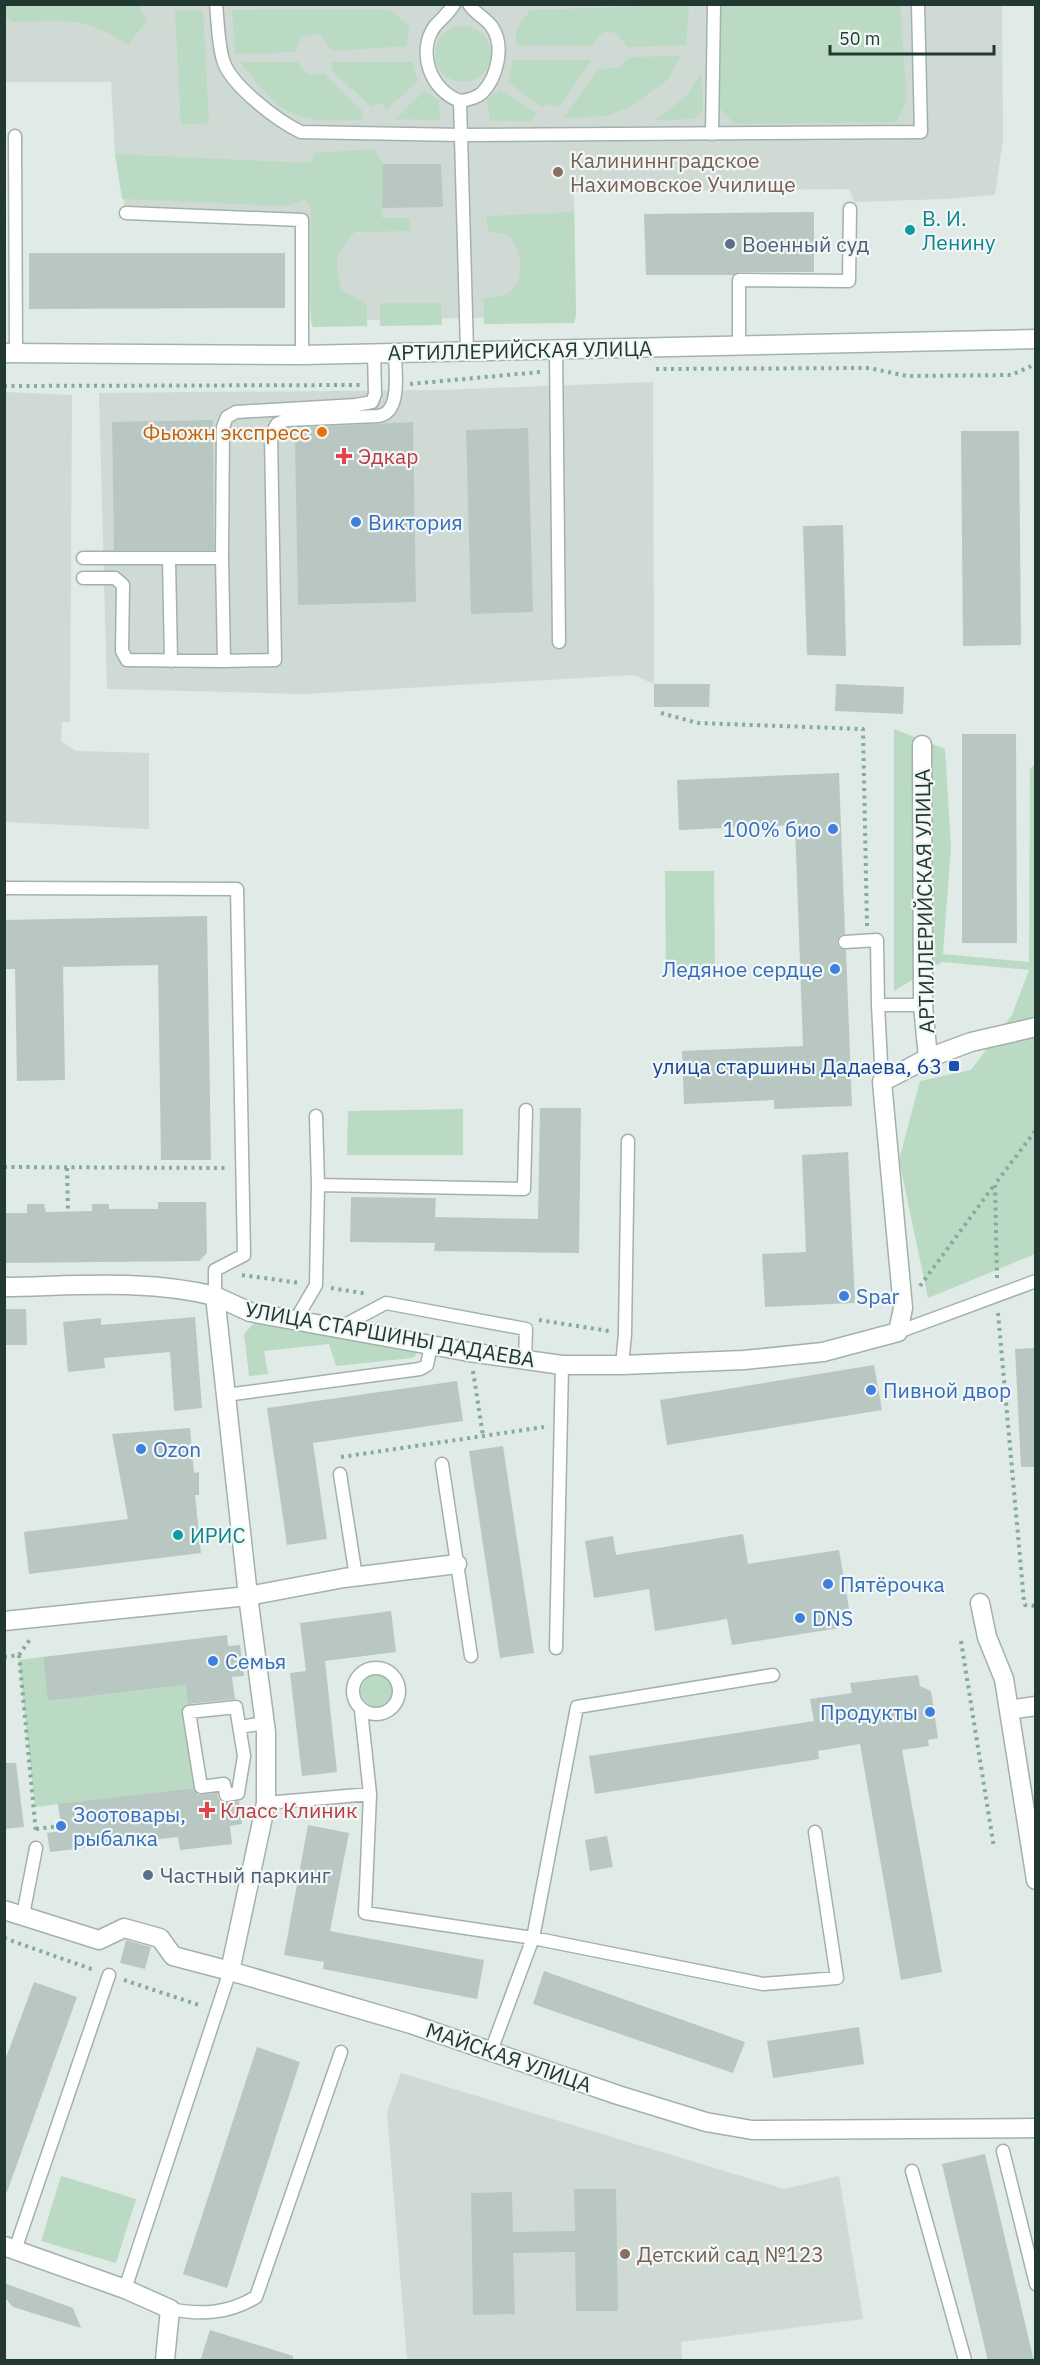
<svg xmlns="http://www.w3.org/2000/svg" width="1040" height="2365" font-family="'IBM Plex Sans',sans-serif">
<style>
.built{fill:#cfdad5}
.green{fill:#bbdac3}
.building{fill:#b9c7c2}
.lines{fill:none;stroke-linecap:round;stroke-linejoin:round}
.service-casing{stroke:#a3b1ad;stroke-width:15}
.minor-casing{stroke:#a3b1ad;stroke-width:21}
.tertiary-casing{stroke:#a3b1ad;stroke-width:21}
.secondary-casing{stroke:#a0b5ad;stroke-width:21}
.path{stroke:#83ab9f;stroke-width:4;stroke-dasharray:3 4.5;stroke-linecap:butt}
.service{stroke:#fff;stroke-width:12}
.minor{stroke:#fff;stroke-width:18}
.tertiary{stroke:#fff;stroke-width:18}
.secondary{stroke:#fff;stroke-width:18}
.education-dot{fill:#8d6e63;stroke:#f0f7f4;stroke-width:2}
.culture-dot{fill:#0f9aa8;stroke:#f0f7f4;stroke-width:2}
.service-dot{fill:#5c6f8a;stroke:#f0f7f4;stroke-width:2}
.food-dot{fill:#e8710a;stroke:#f0f7f4;stroke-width:2}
.health-dot{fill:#e0444e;stroke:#f0f7f4;stroke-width:2}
.shop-dot{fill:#3f7fe0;stroke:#f0f7f4;stroke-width:2}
.transit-dot{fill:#1a4fb4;stroke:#f0f7f4;stroke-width:2}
.labels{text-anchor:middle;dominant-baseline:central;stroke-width:4.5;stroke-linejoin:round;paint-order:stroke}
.education-label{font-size:21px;fill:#785e54;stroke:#f0f7f4;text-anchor:start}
.culture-label{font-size:21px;fill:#0d838f;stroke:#f0f7f4;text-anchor:start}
.service-label{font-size:21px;fill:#4e5e75;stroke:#f0f7f4;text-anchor:start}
.street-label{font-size:21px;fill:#223933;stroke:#f0f7f4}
.food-label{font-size:21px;fill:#c56008;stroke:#f0f7f4;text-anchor:end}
.health-label{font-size:21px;fill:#be3a42;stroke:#f0f7f4;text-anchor:start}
.shop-label{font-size:21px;fill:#366cbe;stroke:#f0f7f4;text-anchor:start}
.transit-label{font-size:21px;fill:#164399;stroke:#f0f7f4;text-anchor:end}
</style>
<rect width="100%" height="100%" fill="#e0eae6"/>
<path class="built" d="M4,5h998l1,135 -8,55 -50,4 -90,3 -6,-13 -275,3 2,124 -265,5 -9,-101 -176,-7 -11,-59 -4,-72h-106z
M653,382l1,302 -21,-9 -329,19 -197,-5 -8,-296 340,-3z
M5,392l67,3 -2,327h-8l-1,19 15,10 73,2v76l-144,-7z
M401,2073l383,116 55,-13 24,143 -182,23 1,18h-275l-20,-248z"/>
<path class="green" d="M4,5h137l-1,6 8,8 -20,26c-43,-30 -65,-24 -115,-23l-8,-5z
M689,5l-3,40 -58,2 -12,-14 -13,-1 -12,14 -76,-1 2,-17 13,-18z
M717,5h183l7,96 -11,21 -161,2 -17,-17z
M353,9l36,1 20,15 -2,21 -74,5 -15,-18 -17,4 -5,15 -61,2 -3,-44z
M203,10l6,113 -28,2 -6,-114z
M435 54a28 28 0 1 1 56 0a28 28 0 1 1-56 0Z
M682,56l-16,25 -35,25 -23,10 -45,2 36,-49 21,-1 9,-11z
M513,60h79l-34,48 -11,-4 -6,3 -33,-25z
M240,62h58c6,13 12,14 26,11l39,39 -2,8c-26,1 -61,3 -83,-15 -14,-11 -26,-29 -38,-43z
M331,62h81l6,19 -31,28 -7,-6 -9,4 -39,-37z
M702,72l1,38 -9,9 -38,1 30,-24z
M500,90l36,23 -4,8h-42l-3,-22z
M424,91l15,9 1,20 -45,-1z
M374,149l9,15 -1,54h28v13l-55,1c-20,22 -22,29 -13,58l25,15v21l-54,1 -2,-6v-114l-6,-7 -20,6 -163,-7 -7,-45 195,9 6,-10z
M574,212l2,104 -2,7 -90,1v-26c10,-1 20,0 27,-7 14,-12 12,-47 -5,-56 -4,-3 -13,-2 -18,-4l-2,-15z
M380,303h61l1,22 -62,1z
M894,729l51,20 6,97 -8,108 86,8 1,-193 5,-5v490l-107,44 -29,-138 21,-79 51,-11 41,-55 17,-45 -87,-8 -48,29z
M665,871h49l1,100 -49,1z
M463,1109v46h-116l1,-44z
M258,1322l158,29v4l-4,3 -76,8 -7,-22 -65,7 4,23 -19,2 -5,-42 9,-10z
M43,1657l6,44 137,-16 15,102 -166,20 -16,-147z
M361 1691a16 16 0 1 1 32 0a16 16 0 1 1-32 0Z
M61,2176l75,23 -20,64 -75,-22z"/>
<path class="building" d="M383,164h58l2,43 -61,1z
M814,212v60h-75l-6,3h-87l-2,-61z
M29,253h256v55l-256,1z
M213,420l1,130h-100l-2,-128z
M413,422l3,180 -118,3 -3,-163 16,-15z
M528,428l5,184 -62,2 -5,-184z
M961,431h58l2,214 -58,1z
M843,525l3,131 -39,-1 -4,-129z
M654,684h56l-1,23h-55z
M836,684l68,3 -1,27 -68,-3z
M962,734h54l1,209h-55z
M839,773l6,161 -5,2 -3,6 2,5 7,3 6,156 -78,3v-9l-90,4 -2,-53 121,-5 -8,-221 -116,5 -2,-50z
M207,916l4,244h-50l-3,-195 -95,2 2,113 -48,1 -2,-112h-11v-49z
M540,1108h41l-2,145 -145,-2 1,-8 -85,-1 1,-45 85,1 -1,19 103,2z
M848,1152l7,151 -90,4 -3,-53 44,-2 -4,-97z
M158,1202h48l1,51 -8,8 -195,2v-50h23v-9h17l2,8 46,-1v-7h17v5h49z
M4,1309h22l1,36h-23z
M195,1317l7,91 -28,3 -4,-59 -66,6 1,10 -37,4 -5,-50 38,-4v7z
M1035,1348v119h-14l-6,-118z
M874,1365l8,45 -215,35 -7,-45z
M457,1381l6,40 -150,22 14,96 -40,6 -20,-137z
M190,1428l4,45 5,-1v23h-4l6,58 -172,21 -5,-42 104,-13 -16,-85z
M503,1446l31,207 -34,5 -31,-207z
M743,1534l5,30 91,-14 13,76 -120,19 -5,-26 -72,12 -6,-42 -55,9 -9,-57 28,-5 3,19z
M391,1611l5,41 -71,9 12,111 -35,4 -12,-103 16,-2 -6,-48z
M227,1635l1,11 12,-1 4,31 -12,1 3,22 -47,5 -2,-19 -138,16 -5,-44z
M918,1675l2,11 11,5 7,47 -10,2 1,6 -27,4 40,222 -41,8 -41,-236 -42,7 1,8 -224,35 -6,-38 225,-35 -4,-22 42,-6 -2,-10z
M4,1763h12l8,64 -20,2z
M193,1788l5,7 19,-2 2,7 5,3 15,-2 3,23 -12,2 2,18 -52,6 -2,-13 -128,15 -3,-19 15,-2 -4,-27z
M308,1825l41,8 -19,98 154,29 -7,39 -154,-30 1,-7 -40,-7z
M607,1836l6,31 -23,4 -5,-31z
M126,1940l25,7 -6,22 -25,-6z
M544,1971l201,71 -12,31 -200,-69z
M34,1982l43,15 -70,195 -3,-1v-128z
M859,2027l5,37 -91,14 -6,-37z
M257,2047l43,15 -73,226 -44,-14z
M985,2154l49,207h-46l-46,-197z
M574,2189h42l2,122h-42l-1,-59 -62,1 2,61 -42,1 -2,-122 41,-1 1,40 62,-1z
M4,2283l69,25 8,20 -68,-21 -9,-10z
M210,2330l83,26v5h-93z"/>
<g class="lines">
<g class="service-casing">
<path id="service" d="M216,4c2,19 2,39 7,56 7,25 55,61 78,72l160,3 460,-3 -3,-128
M454,4c-5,9 -13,15 -19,22 -19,26 -4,65 25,75l7,250
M460,101c8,-1 16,-3 22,-8 15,-15 23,-47 10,-66 -6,-9 -17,-13 -23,-23
M712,134l2,-130
M15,136l1,217
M126,213l176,7v135
M739,345v-65l110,1 1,-72
M556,349l3,293
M83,558h139l2,103 51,-1 -4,-225 6,-11 9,-4 92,-4c3,-1 7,-1 9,-4 13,-10 8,-45 8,-59
M222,558l1,-131 4,-10 9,-5 120,-7 16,-3 3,-8 -1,-41
M169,559l2,102
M83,578h32l8,7 -1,66 5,9 97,1
M4,888l233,1 7,366 -29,15v26
M845,942l32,-2 1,65h45
M878,1005l4,77
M318,1185l206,4 2,-79
M295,1321l21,-36 2,-100 -2,-69
M339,1328l47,-25 140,26 -1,32
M898,1332l138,-51
M622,1365l3,-31 3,-193
M226,1395l194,-26 7,-4 4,-20
M442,1464l29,192
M340,1474l16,103
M556,1648l6,-283
M353 1691a23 23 0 1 1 46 0a23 23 0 1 1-46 0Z
M236,1707l8,49 -6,37 -12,2 -2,-11 -23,3 -12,-75z
M361,1710l9,84
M240,1727l25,-4
M266,1803l104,-9 -5,119 168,25 230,46 74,-6 -22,-146
M23,1915l13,-67
M491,2051l42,-113 44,-231 196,-32
M1003,2151l33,133
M912,2171l53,189
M15,2250l94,-275
M125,2289l105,-318
M170,2309c31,6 58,5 86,-12l85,-245"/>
</g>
<g class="minor-casing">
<path id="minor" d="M922,745l1,260 5,53
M215,1296l35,16 219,40 93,13h60l122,-5 79,-8 75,-20 5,-24 -21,-226 46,-24 43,-16 65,-15
M980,1603l7,34 17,42 32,201
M4,1621l244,-25 96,-18 113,-14
M1009,1710l27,-4
M4,1910l95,30 25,-12 36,10 13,18 57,15
M4,2246l121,43 45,20 -5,51"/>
</g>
<g class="tertiary-casing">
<path id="tertiary" d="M4,1287c71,-1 143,-8 211,9l33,300 18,136v71l-36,168 181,53 207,71 88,27 46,8 284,-2"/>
</g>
<g class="secondary-casing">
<path id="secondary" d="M4,353l298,2 734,-16"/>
</g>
<path class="path" d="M656,369l213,-1 38,8 104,-1 25,-11
M410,384l130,-12
M4,386l357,-1
M661,713l37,10 165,6 4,197
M4,1167l224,1
M67,1168l1,44
M242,1275l58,8
M997,1278l-2,-94 41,-54
M920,1286l75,-102
M331,1288l37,6
M998,1313l26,289 1,3 11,1
M539,1320l70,11
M473,1371l10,65
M341,1457l203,-30
M961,1641l33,207
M19,1655l17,178
M4,1657l15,-2 12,-17
M36,1829l25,-3
M4,1938l90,32
M124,1980l78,26"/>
<use href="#service" class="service"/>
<use href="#minor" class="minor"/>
<use href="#tertiary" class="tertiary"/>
<use href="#secondary" class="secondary"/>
</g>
<g class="education-dot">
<circle cx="558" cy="172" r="6"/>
<circle cx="625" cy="2254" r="6"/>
</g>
<g class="culture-dot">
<circle cx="910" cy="230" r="6"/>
<circle cx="178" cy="1535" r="6"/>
</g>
<g class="service-dot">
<circle cx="730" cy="244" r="6"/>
<circle cx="148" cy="1875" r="6"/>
</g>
<circle class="food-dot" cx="322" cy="432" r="6"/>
<g class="health-dot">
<path d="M341 447h6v6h6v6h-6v6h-6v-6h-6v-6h6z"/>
<path d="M204 1801h6v6h6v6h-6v6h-6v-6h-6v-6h6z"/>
</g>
<g class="shop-dot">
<circle cx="356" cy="522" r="6"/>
<circle cx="833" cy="829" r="6"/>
<circle cx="835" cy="969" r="6"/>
<circle cx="844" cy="1296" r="6"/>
<circle cx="871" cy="1390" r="6"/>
<circle cx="141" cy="1449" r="6"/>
<circle cx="828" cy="1584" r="6"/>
<circle cx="800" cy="1618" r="6"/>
<circle cx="213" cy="1661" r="6"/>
<circle cx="930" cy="1712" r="6"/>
<circle cx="61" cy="1826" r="6"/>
</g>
<rect class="transit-dot" x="948" y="1060" width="12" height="12" rx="3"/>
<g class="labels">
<g class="education-label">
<text x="570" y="160">Калининнградское<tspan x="570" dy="24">Нахимовское Училище</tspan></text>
<text x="637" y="2254">Детский сад №123</text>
</g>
<g class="culture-label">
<text x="922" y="218">В. И.<tspan x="922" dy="24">Ленину</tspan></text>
<text x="190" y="1535">ИРИС</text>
</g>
<g class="service-label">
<text x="742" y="244">Военный суд</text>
<text x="160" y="1875">Частный паркинг</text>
</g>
<g class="street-label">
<text transform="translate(520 350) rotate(-1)">АРТИЛЛЕРИЙСКАЯ УЛИЦА</text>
<text transform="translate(924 901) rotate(-91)">АРТИЛЛЕРИЙСКАЯ УЛИЦА</text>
<text transform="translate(390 1334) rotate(10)">УЛИЦА СТАРШИНЫ ДАДАЕВА</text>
<text transform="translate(509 2057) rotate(19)">МАЙСКАЯ УЛИЦА</text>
</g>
<g class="food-label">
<text x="310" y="432">Фьюжн экспресс</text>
</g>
<g class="health-label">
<text x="358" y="456">Эдкар</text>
<text x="220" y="1810">Класс Клиник</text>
</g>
<g class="shop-label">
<text x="368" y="522">Виктория</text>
<text x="821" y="829" text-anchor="end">100% био</text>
<text x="823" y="969" text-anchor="end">Ледяное сердце</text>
<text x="856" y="1296">Spar</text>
<text x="883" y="1390">Пивной двор</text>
<text x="153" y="1449">Ozon</text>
<text x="840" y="1584">Пятёрочка</text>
<text x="812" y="1618">DNS</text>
<text x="225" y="1661">Семья</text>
<text x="918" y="1712" text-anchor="end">Продукты</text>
<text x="73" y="1814">Зоотовары,<tspan x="73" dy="24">рыбалка</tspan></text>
</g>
<g class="transit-label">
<text x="942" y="1066">улица старшины Дадаева, 63</text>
</g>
</g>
<rect width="1040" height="2365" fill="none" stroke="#223933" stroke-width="12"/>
<path d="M830 45v9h164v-9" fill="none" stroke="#223933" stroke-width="3"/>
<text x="839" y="45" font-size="18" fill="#223933" stroke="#f0f7f4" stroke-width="4.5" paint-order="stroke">50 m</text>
</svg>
